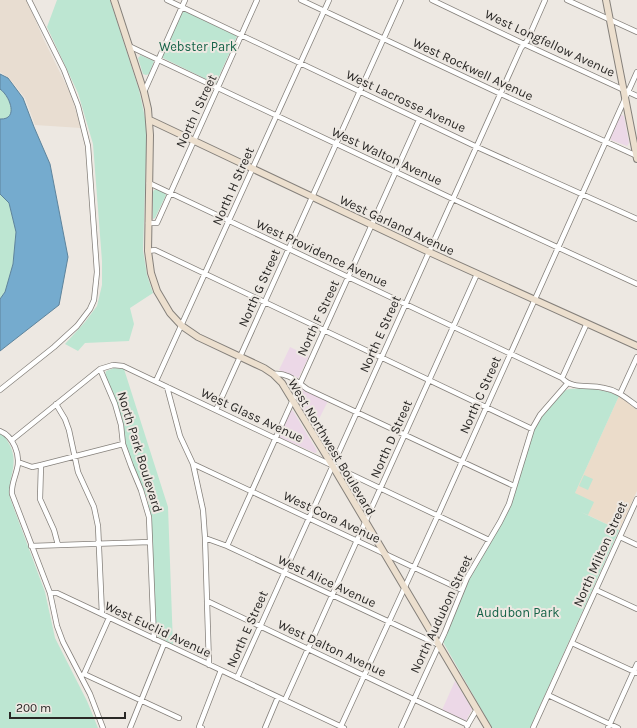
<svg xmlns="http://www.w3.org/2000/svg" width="637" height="728" font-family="Karla,sans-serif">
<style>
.commercial{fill:#ecd8e7}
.built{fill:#e8ddd1}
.education{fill:#ebdcca}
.green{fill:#bde6d2}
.water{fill:#75abce;stroke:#5e849c}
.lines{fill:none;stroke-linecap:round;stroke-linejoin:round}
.street-casing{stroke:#85807b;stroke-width:6}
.secondary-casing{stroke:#85807b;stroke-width:8}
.street{stroke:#fff;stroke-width:4.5}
.secondary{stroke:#ecdfce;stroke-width:6}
.labels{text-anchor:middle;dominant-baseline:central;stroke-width:4;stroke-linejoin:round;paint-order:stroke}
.street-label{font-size:13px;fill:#2a2826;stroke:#ede8e2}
.park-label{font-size:13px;fill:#166348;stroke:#ede8e2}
</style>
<rect width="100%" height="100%" fill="#ede8e2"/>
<path class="commercial" d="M620,115h2l2,1 5,27 -2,3 -16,-6 -1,-2z
M290,347l19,9 -11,23 -19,-9z
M301,388l27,13 -14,28 -18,-30z
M291,410l2,1 23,38 1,3 -2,1 -36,-16z
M455,681l17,28 -6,12 -24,-11z"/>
<path class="built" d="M0,0h27l16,38 28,57 10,33 -46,-3 -10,-27 -16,-20 -9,-6z"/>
<path class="education" d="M619,396l18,14v81l-18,39 -50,-24z"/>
<path class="green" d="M57,0h53l29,90 8,37 -4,123 4,25 6,18 -23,15 4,16 -5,17 -44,2 -7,8 -13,-7 20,-22 12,-16 5,-21v-24l-9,-117 -15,-51 -31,-66z
M184,11l53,25 -21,47h-2l-51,-25 -1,-2 20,-44z
M140,56v-1l14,6 -5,13 -3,1 -3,-1 -5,-16z
M0,89c10,7 19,31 0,30z
M157,189l8,4 1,2 -11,23 -2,1v-27l1,-2z
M0,194l9,9 7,29 -3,32 -8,28 -5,7z
M114,368l10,1 44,138 5,138 -17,-10 -5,-118 -3,-17 -14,-33 -8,-22 -3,-20 -5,-18 -13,-31 1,-5z
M589,388l20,4 10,4 -44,97 19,9 -6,13 -7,-3 38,18 -89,198h-38l-49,-86 30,-72 27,-44 32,-93 10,-17 22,-25 5,-2z
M0,433c4,2 6,5 8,9 13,21 -1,35 2,56l35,94 10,46 32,63 11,27h-98z
M584,475l9,4 -5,11 -9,-4z"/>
<path class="water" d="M0,74l8,4 15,20 11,29 16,37 18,93 -9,48 -59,46v-52l5,-7 8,-28 3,-32 -7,-29 -9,-9v-75c19,1 10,-23 0,-30z"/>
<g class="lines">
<g class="street-casing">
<path id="street" d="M167,0l310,147 160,72
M301,0l200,94 136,62
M432,0l92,44 113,52
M567,0l70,32
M129,46l324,153 184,85
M144,92l41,-92
M149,183l413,195c11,12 26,6 42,10 13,2 22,10 33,18
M148,223h9l100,-223
M148,251l7,-1 377,179
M100,369l15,35 6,21 2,19 8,22 10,24 8,27 5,122
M273,374c14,-2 23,7 34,15l207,97
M562,378l25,-55
M156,381l173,-381
M167,387l13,49 13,28 10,46 2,28 4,127
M0,390l54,-43 23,-21 13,-17 4,-9 3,-28 -9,-126 -10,-40 -14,-36 -35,-70
M620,394l17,-37
M56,404l9,15 4,11 9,42 16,35 4,19 4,88
M216,410l185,-410
M0,431c13,5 21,24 17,38 -2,9 -6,16 -5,25l38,99 7,33 6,16 27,52 13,34
M12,440l88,-71 13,-4 10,1 366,174
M18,462l14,5 9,-2 82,-21
M193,464l269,126
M41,465l-1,34 14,31 4,15
M620,537l17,8
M205,538l22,8 212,99
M31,546l119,-4
M227,546l192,-426
M596,590l41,19
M50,593h7l287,135
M207,601l261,124
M572,643l65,30
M84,674l25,-56
M81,676l3,-2 95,44
M237,678l284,-630 6,-7 18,-41
M548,695l70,33
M285,700l192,-426
M341,726l97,-211 199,-443
M467,726l10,-17
M130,728l34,-84
M202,728l-3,-1 22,-57
M265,728l13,-31
M401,728l44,-96 22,-54 33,-56 9,-18 23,-75 8,-14 27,-31
M533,728l104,-229
M608,728l29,-64"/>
</g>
<g class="secondary-casing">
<path id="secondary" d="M114,0l30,92 4,17 2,26 -2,116 3,22 6,18 13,22 12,13 16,11 66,31 9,6 9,9 50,82 156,263
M606,0l31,159
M150,120l279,132 208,94"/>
</g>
<use href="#street" class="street"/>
<use href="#secondary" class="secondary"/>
</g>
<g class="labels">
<g class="street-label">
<text transform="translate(550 43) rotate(25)">West Longfellow Avenue</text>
<text transform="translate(473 69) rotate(25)">West Rockwell Avenue</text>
<text transform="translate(406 101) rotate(25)">West Lacrosse Avenue</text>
<text transform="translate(196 111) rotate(-65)">North I Street</text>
<text transform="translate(387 156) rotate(25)">West Walton Avenue</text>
<text transform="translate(233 186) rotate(-66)">North H Street</text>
<text transform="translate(397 225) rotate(25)">West Garland Avenue</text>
<text transform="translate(322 253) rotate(25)">West Providence Avenue</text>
<text transform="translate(259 288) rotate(-66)">North G Street</text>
<text transform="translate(318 318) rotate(-65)">North F Street</text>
<text transform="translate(380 334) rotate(-66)">North E Street</text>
<text transform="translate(480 395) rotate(-66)">North C Street</text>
<text transform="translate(252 415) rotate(25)">West Glass Avenue</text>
<text transform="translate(391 439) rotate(-66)">North D Street</text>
<text transform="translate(332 447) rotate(59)">West Northwest Boulevard</text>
<text transform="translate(140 452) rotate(73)">North Park Boulevard</text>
<text transform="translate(332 517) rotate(25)">West Cora Avenue</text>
<text transform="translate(600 554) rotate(-66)">North Milton Street</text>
<text transform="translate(327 581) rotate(25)">West Alice Avenue</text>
<text transform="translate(441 614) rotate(-65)">North Audubon Street</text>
<text transform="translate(158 629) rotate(25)">West Euclid Avenue</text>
<text transform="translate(247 629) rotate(-66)">North E Street</text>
<text transform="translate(332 648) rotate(25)">West Dalton Avenue</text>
</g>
<g class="park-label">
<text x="198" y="46">Webster Park</text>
<text x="518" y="612">Audubon Park</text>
</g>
</g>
<path d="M10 712v6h115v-6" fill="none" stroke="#2a2826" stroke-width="2"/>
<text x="16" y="712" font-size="12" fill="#2a2826" stroke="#ede8e2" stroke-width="3" paint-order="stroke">200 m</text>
</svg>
